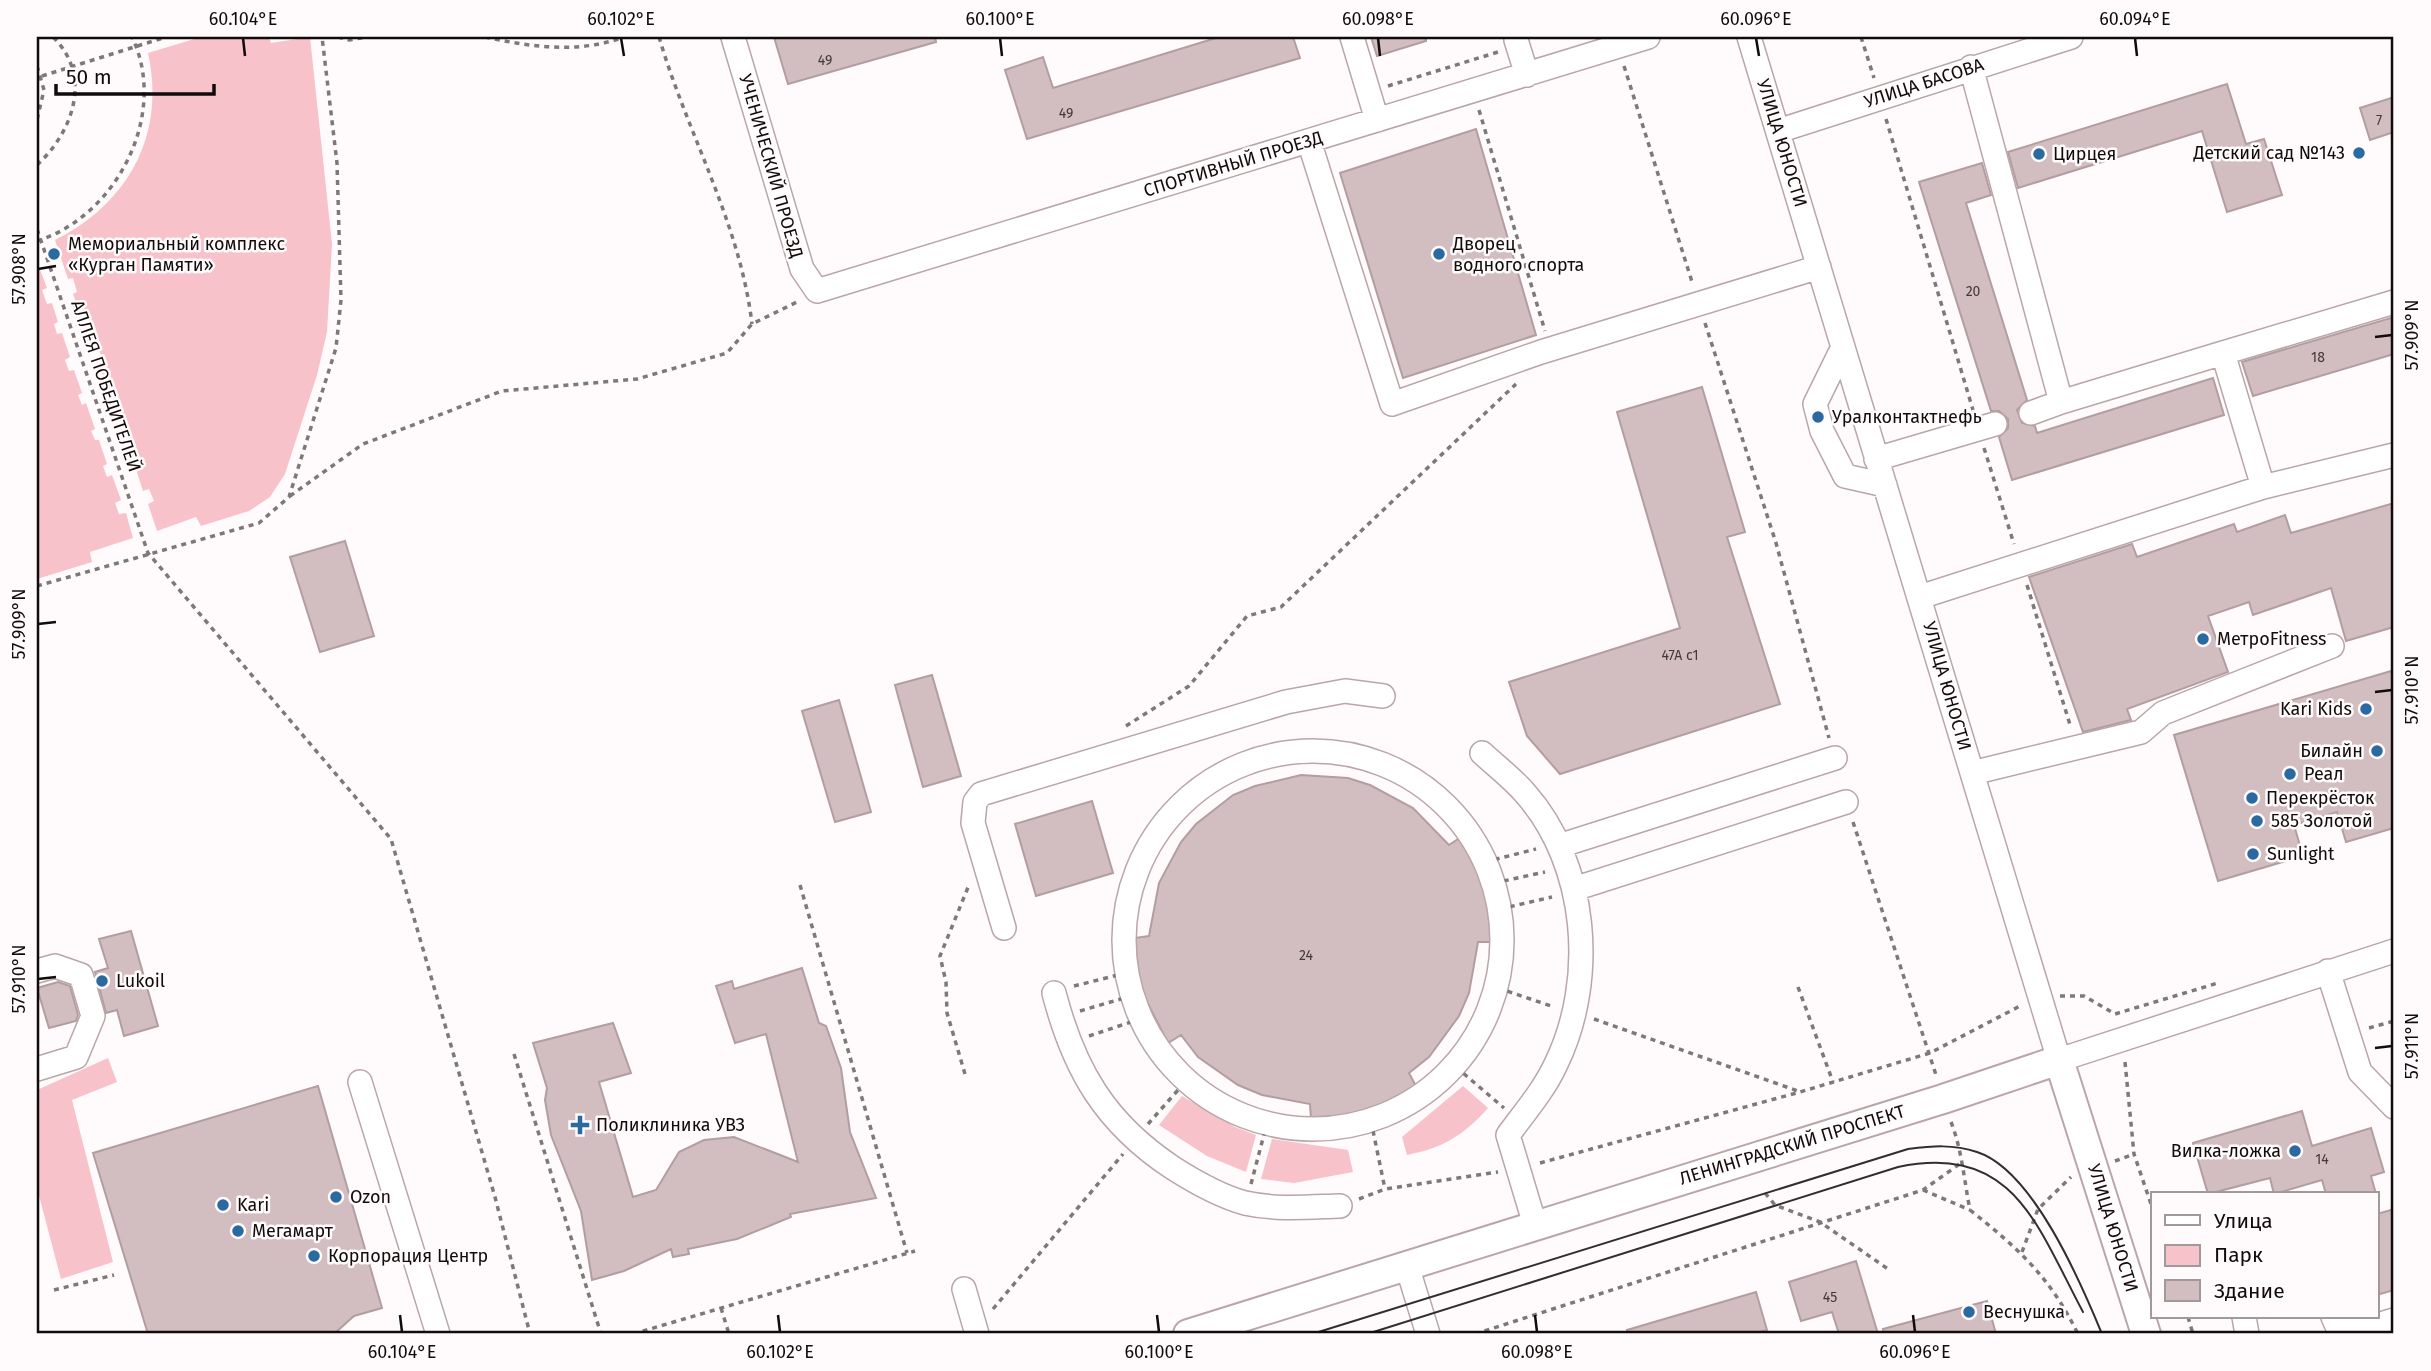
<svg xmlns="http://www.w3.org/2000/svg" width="2431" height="1371" font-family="'Fira Sans',sans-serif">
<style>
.green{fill:#f8c2ca}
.building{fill:#d2bec1;stroke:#b29ea1;stroke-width:2}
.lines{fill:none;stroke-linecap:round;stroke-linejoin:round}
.minor-casing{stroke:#baa6a8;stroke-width:26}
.major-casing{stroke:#baa6a8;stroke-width:32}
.path{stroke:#7e7879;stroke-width:3.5;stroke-dasharray:5 5;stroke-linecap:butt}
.minor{stroke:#fff;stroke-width:23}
.major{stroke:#fff;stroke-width:28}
.tram{stroke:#332d2e;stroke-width:2}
.ticks{fill:none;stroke:#120b0c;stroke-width:2.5}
.poi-dot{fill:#2a6aa0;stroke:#fffafb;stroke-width:2.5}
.labels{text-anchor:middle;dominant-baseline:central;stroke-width:5;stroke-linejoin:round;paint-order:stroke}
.number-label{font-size:14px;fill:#423839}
.street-label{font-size:18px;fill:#120b0c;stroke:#fffafb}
.poi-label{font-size:18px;fill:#120b0c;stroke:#fffafb;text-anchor:start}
.neatline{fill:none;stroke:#120b0c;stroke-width:2.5}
.ticks-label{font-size:18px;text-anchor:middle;fill:#120b0c}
</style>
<rect width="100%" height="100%" fill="#fffafb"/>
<path class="green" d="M201,37h68l2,6 39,-6 22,207 -5,88 -10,43 -32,99 -15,23 -21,14 -48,15 -5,-9 -39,14 -9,-27 6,-3 -5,-12 -6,2 -8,-25 5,-2 -4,-11 -5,1 -9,-24 4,-2 -3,-10 -5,1 -9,-25 5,-2 -3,-9 -5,1 -8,-24 4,-2 -4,-11 -5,1 -9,-25 5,-1 -4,-10 -5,1 -7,-19 4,-2 -4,-14 -5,1 -13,-39c74,-37 111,-106 93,-187z
M37,262l10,26 -5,2 5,14 5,-1 6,19 -4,2 3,10 5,-1 8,24 -5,3 4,11 5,-1 8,23 -4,2 4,10 4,-2 9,26 -4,2 4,9h4l8,24 -4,2 4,11 5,-2 9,25 -6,3 4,11 7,-1 7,25 -43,14 2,10 -55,17z
M108,1058l9,24 -45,18 41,162 -52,17 -24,-91v-98z
M1463,1086l25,22c-24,27 -45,40 -81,47l-5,-18z
M1182,1096l53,31 21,8 -10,37 -39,-16 -48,-31z
M1272,1139l76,11 5,22 -59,11 -33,-4z"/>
<path class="building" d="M774,37h161l1,5 -148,42z
M1219,37h74l7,21 -273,81 -22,-69 38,-13 10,31z
M1371,37h55v4l-49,15z
M2227,84l19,60 18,-5 18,56 -55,17 -25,-81 -184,57 -10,-36z
M2394,97v35l-24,8 -10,-32z
M1476,129l60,206 -133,43 -63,-205z
M1982,163l9,32 -25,8 61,197 -10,10 5,13 13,3 2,7 176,-55 11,37 -212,65 -13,-43 9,-9v-9l-9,-8h-8l-72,-229z
M2394,317v37l-141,42 -11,-34z
M1702,387l43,145 -18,5 53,167 -220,70 -33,-38 -18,-54 171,-54 -63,-216z
M2394,503v124l-48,14 -15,-53 -78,27 -4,-13 -41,14 20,56 -101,37 4,11 -48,12 -54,-155 103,-33 5,13 97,-33 3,8 48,-17 6,18z
M345,541l29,95 -54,16 -30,-95z
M2391,671l3,9v148l-48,14 -9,-30 -43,13 9,31 -85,25 -44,-146z
M932,675l29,101 -38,11 -28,-102z
M839,700l32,112 -36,10 -33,-111z
M1301,775l47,3 22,7 43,23 36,37 12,-8 24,51 7,54h-14l-9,51 -10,23 -30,41 -20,16 8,15 -50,24 -56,7 -1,-15 -48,-9 -24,-10 -40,-28 -17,-22 -13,8 -24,-47 -7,-25 -3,-33 15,-2 10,-53 22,-41 15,-18 37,-29 22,-9z
M1092,801l21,72 -77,23 -21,-72z
M131,931l27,95 -34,10 -7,-26 -11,3 -11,-41 13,-4 -9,-29z
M802,968l17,55 7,3 15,42 9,64 26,66 -86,16 1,3 -54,22 -49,10 1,5 -16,3 -2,-8 -47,22 -32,9 -11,-69 -30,-76 -6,-35 2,-12 -14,-45 80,-20 18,50 -32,9 34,115 23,-7 23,-38 25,-12 30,-3 64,25 -32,-128 -31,9 -19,-57 16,-5 2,8z
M58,982l12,4 8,29 -2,6 -27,7 -12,-40z
M318,1086l64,222 -28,8 -20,18h-186l-55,-181z
M2302,1111l10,35 59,-18 13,44 -13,4 5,18h-50l-4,-14 -48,14 -4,-16 -62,16 -15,-51z
M2394,1209v81l-17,5v-81z
M1856,1261l22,73h-39l-7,-22 -31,9 -12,-39z
M1756,1292l11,38 -15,4h-124l-1,-4z
M1987,1301l9,33h-112l-1,-5z"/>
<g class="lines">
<g class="minor-casing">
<path id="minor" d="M733,37l69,232 15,22 831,-254
M1352,37l25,83
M1749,37l310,1023 335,-109
M1516,40l11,35
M1971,67l90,335 162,-49 40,134
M1778,131l293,-94
M1309,141l83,263 149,-52 278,-85
M1843,347l-28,57 7,27 23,45 40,9
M2223,353l171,-51
M2031,413l30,-11
M1876,459l119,-35
M1920,597l343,-110 131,-32
M1124 940a189 189 0 1 1 378 0a189 189 0 1 1-378 0Z
M1482,753c14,13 30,25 43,40 63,71 72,187 31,271 -12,26 -31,48 -48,71l27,90
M1972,773l169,-41 22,-19 169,-67
M1559,846l276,-88
M1574,889l272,-87
M1004,928l-31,-105 2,-21 6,-8 305,-92 59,-11 38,5
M37,971l18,-5 26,9 12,41 -17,41 -39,12
M2328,971l32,101 34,35
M1054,993c20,77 51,130 119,175 22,14 46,28 72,35 31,7 63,4 95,3
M360,1082l78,252
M1407,1266l21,68
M964,1289l13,45
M2244,1317l3,17
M2333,1317l4,9 24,4 33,-10"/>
</g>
<g class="major-casing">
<path id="major" d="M1188,1334l755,-235 116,-39 87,274"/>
</g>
<path class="path" d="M338,37l11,3 18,-3
M485,37c47,10 93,17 139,0
M659,37c28,96 81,186 93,287
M1861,37l13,41
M37,66l7,24 -7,30
M1624,66l69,219
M42,76l124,-39
M1388,86l110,-34
M1479,110l66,221
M1886,119l87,291
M37,165c36,-33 56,-89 16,-128
M37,229l111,324 243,286 104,358 35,137
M37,241c80,-25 132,-127 95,-204
M1705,323l71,220 53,195
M1984,448l30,96
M290,496l73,-52 139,-53 135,-12 90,-26 25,-29 45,-22
M2027,585l44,143
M37,586l222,-63 30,-26 47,-149 5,-48 -4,-137 -15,-126
M1126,726l63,-40 58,-70 34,-9 235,-223
M1853,822l84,256
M1485,862l51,-13
M1494,883l51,-11
M800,885l107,368
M1500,909l52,-12
M1074,986l52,-13
M1798,987l35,95
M1498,988l56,19
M2060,996h24l31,18 103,-31
M1080,1011l51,-15
M1594,1019l204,72
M2369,1028l25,-7
M1089,1036l51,-17
M514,1054l87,280
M2125,1062l9,92 19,56
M1456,1067l48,41
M965,1074l-18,-61 -1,-31 -6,-26 29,-71
M1371,1121l14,68
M1951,1122c11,28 13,58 19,88 49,39 80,67 108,124
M1148,1124l38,-43
M2115,1161l19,-7
M1540,1163l260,-71 130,-39 90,-47
M1251,1184l16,-61
M1923,1190l47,20
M1765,1193l10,12 45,17 68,47
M1359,1199l26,-10 113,-17
M2022,1252l16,-43 33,-32
M54,1290l60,-15
M721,1308l8,26
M993,1309l130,-155
M2188,1317l5,17
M633,1334l282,-83
M1475,1334l448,-144 38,-27"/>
<use href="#minor" class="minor"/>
<use href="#major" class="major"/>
<path class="tram" d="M1312,1334l596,-185c24,-3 45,-5 69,3 56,18 104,131 125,182
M1367,1334l531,-167c116,-24 139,59 185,145"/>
</g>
<path class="ticks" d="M243,38l2,18M621,38l3,18M1000,38l2,18M1378,38l2,18M1756,38l3,18M2135,38l2,18M38,269l18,-3M2375,337l17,-2M38,624l18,-2M2375,692l17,-2M38,979l18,-2M2375,1048l17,-2M400,1315l2,17M778,1315l2,17M1157,1315l2,17M1535,1315l2,17M1913,1315l2,17"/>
<g class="poi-dot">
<circle cx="2359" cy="153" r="7"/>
<circle cx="2039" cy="154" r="7"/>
<circle cx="54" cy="254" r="7"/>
<circle cx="1439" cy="254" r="7"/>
<circle cx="1818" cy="417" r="7"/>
<circle cx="2203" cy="639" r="7"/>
<circle cx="2366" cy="709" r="7"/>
<circle cx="2377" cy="751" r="7"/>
<circle cx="2290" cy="774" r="7"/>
<circle cx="2252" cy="798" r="7"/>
<circle cx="2257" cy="821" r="7"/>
<circle cx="2253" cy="854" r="7"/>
<circle cx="102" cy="981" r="7"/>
<path d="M576.5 1114.5h7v7h7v7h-7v7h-7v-7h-7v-7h7z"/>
<circle cx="2295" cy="1151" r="7"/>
<circle cx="336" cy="1197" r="7"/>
<circle cx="223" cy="1205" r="7"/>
<circle cx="238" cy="1231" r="7"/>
<circle cx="314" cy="1256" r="7"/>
<circle cx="1969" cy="1312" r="7"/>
</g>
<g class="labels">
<g class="number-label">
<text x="825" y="60">49</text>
<text x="1066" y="113">49</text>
<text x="2379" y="120">7</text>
<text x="1973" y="291">20</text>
<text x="2318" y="357">18</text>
<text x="1680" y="655">47А с1</text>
<text x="1306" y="955">24</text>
<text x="2322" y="1159">14</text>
<text x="1830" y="1297">45</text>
</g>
<g class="street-label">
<text transform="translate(1924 83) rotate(-18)">УЛИЦА БАСОВА</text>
<text transform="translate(1782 143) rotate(73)">УЛИЦА ЮНОСТИ</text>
<text transform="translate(1233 164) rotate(-17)">СПОРТИВНЫЙ ПРОЕЗД</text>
<text transform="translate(771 166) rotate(74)">УЧЕНИЧЕСКИЙ ПРОЕЗД</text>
<text transform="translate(106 386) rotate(71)">АЛЛЕЯ ПОБЕДИТЕЛЕЙ</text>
<text transform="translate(1947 686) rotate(74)">УЛИЦА ЮНОСТИ</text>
<text transform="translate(1792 1145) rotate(-17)">ЛЕНИНГРАДСКИЙ ПРОСПЕКТ</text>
<text transform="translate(2113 1228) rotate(73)">УЛИЦА ЮНОСТИ</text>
</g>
<g class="poi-label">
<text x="2345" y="153" text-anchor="end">Детский сад №143</text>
<text x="2053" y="154">Цирцея</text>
<text x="68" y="244">Мемориальный комплекс<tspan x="68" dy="21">«Курган Памяти»</tspan></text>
<text x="1453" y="244">Дворец<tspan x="1453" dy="21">водного спорта</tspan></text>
<text x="1832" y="417">Уралконтактнефь</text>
<text x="2217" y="639">МетроFitness</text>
<text x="2352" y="709" text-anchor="end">Kari Kids</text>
<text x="2363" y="751" text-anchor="end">Билайн</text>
<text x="2304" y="774">Реал</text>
<text x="2266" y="798">Перекрёсток</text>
<text x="2271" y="821">585 Золотой</text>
<text x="2267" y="854">Sunlight</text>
<text x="116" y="981">Lukoil</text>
<text x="596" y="1125">Поликлиника УВЗ</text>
<text x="2281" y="1151" text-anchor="end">Вилка-ложка</text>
<text x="350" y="1197">Ozon</text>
<text x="237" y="1205">Kari</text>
<text x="252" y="1231">Мегамарт</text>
<text x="328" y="1256">Корпорация Центр</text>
<text x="1983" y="1312">Веснушка</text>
</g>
</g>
<rect width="2431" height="1371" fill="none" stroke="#fffafb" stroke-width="77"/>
<rect x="2151" y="1192" width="228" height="126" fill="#fffafb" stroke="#a09a9b" stroke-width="2"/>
<rect x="2165" y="1215" width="35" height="10" fill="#ffffff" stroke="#a09a9b" stroke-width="2"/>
<text x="2214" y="1228" font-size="21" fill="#120b0c">Улица</text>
<rect x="2165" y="1245" width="35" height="21" fill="#f8c2ca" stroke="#a09a9b" stroke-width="2"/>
<text x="2214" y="1262" font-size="21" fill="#120b0c">Парк</text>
<rect x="2165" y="1280" width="35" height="21" fill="#d2bec1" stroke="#a09a9b" stroke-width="2"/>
<text x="2214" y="1298" font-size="21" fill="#120b0c">Здание</text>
<path d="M56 84v10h158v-10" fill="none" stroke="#120b0c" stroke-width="3.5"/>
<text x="66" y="84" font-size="21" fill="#120b0c" stroke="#fffafb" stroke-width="5" paint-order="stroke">50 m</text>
<rect x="38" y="38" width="2354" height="1294" class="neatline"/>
<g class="ticks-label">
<text x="243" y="25">60.104°E</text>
<text x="621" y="25">60.102°E</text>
<text x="1000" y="25">60.100°E</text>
<text x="1378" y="25">60.098°E</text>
<text x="1756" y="25">60.096°E</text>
<text x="2135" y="25">60.094°E</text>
<text transform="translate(19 269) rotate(-90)" y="6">57.908°N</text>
<text transform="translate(2412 335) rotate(-90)" y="6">57.909°N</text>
<text transform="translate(19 624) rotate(-90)" y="6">57.909°N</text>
<text transform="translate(2412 690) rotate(-90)" y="6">57.910°N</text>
<text transform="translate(19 979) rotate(-90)" y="6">57.910°N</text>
<text transform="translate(2412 1046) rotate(-90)" y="6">57.911°N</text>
<text x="402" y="1358">60.104°E</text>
<text x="780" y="1358">60.102°E</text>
<text x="1159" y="1358">60.100°E</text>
<text x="1537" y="1358">60.098°E</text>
<text x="1915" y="1358">60.096°E</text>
</g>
</svg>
